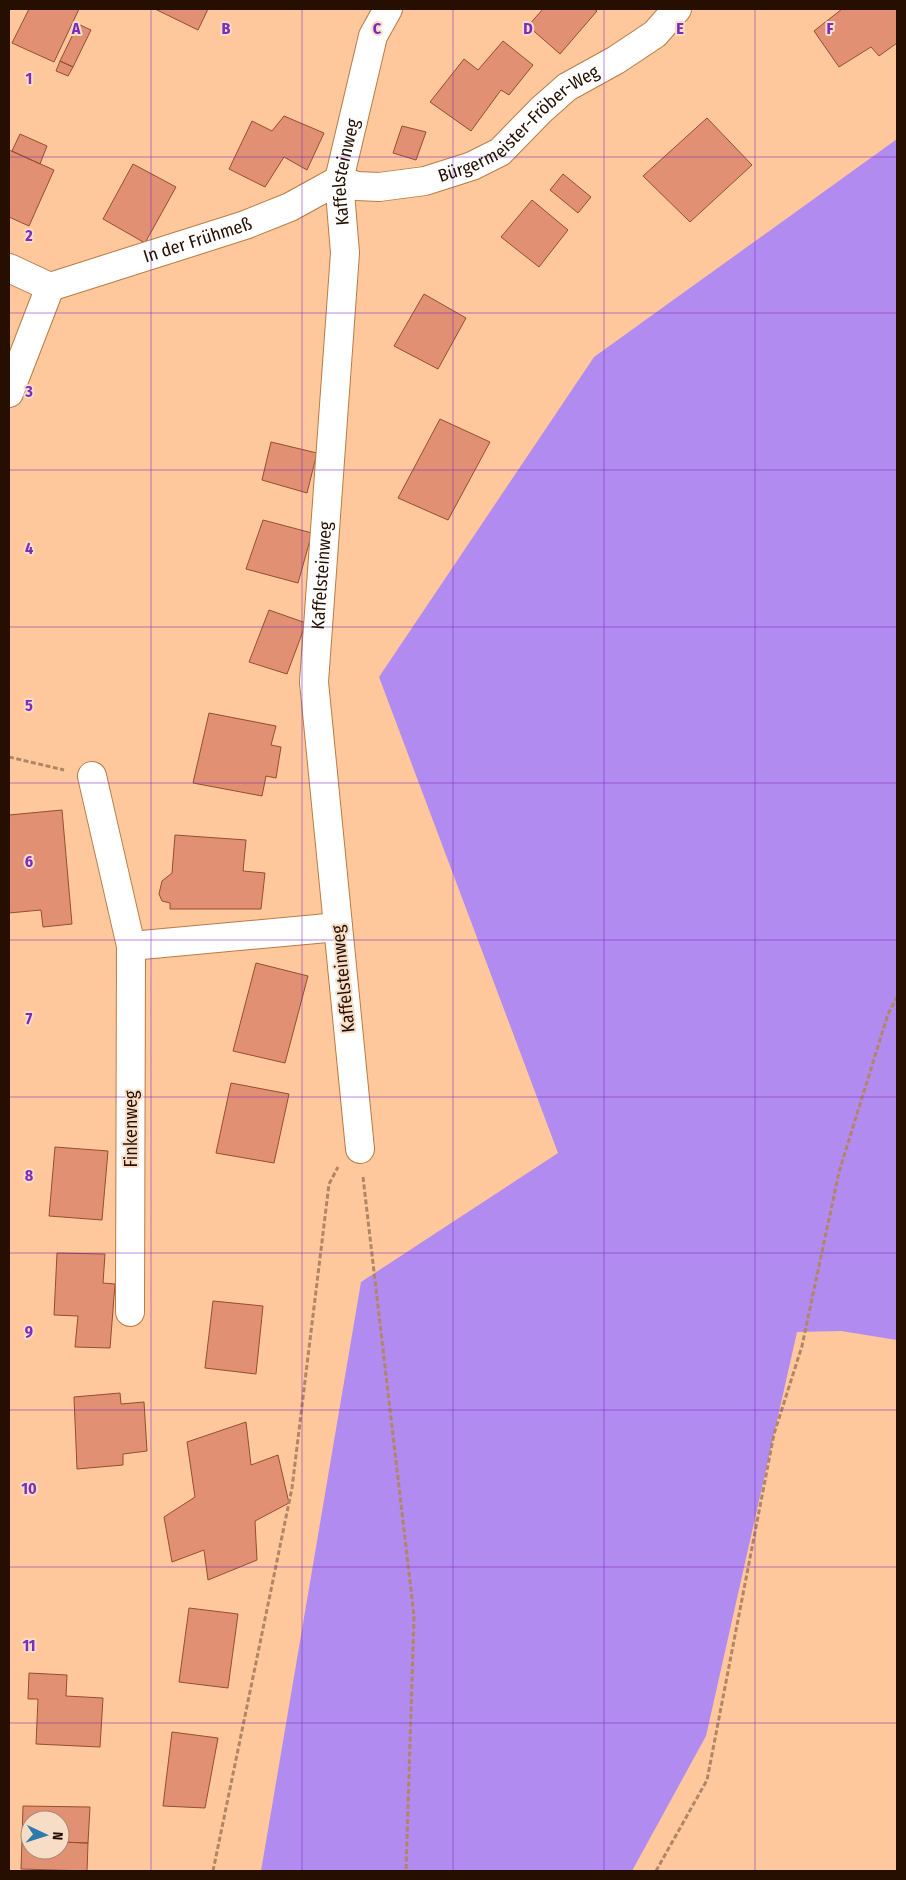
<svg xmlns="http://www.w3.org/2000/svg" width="906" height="1880" font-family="'Fira Sans Condensed',sans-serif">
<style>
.green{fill:#b28bf0}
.building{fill:#e19073;stroke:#964d31}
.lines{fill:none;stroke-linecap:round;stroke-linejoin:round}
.minor-casing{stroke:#ba7c44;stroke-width:30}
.path{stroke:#b18665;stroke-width:3;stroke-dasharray:5 2.5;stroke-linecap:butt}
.minor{stroke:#fff;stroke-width:28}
.grid{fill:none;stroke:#7b2cbf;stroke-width:1;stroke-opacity:0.55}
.labels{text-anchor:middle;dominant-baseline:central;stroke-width:4;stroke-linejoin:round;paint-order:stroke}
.street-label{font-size:18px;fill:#260f00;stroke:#f7dcc6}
.grid-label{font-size:16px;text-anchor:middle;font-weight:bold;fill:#7b2cbf;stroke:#f7dcc6;stroke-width:4;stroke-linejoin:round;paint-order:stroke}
</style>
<rect width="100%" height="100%" fill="#fec89c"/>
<path class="green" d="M897,139v1201l-56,-9 -44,1 -91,404 -74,135h-371l100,-589 197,-129 -179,-476 215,-320z"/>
<path class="building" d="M27,9h52l-25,53 -42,-19 17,-34z
M155,9h53l-10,21z
M543,9h51l3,2 -37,43 -32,-28z
M842,9h55v34l-18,13 -8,-9 -32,20 -25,-36z
M78,24l13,6 -18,37 -13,-6z
M503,41l30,24 -24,30 -8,-5 -30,41 -41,-29 34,-43 14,11z
M60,61l13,6 -5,9 -12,-5z
M284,116l40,17 -17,37 -23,-13 -19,30 -36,-18 23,-48 20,10z
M707,118l45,47 -62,57 -47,-46z
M402,126l24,6 -10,28 -23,-7z
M20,134l27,12 -7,18 -28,-13z
M9,150l45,20 -25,56 -20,-9z
M133,164l43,23 -31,56 -42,-24z
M563,174l28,23 -13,16 -28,-23z
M532,200l36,30 -29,37 -38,-30z
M424,294l42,24 -28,51 -44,-23z
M440,419l50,23 -42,78 -50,-22z
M271,442l46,11 -10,40 -45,-13z
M263,520l49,13 -14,50 -52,-14z
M269,610l37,13 -19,51 -38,-12z
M209,713l67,13 -5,19 10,2 -5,31 -10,-2 -4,20 -69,-13z
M62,810l10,114 -29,3 -2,-17 -32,3v-98z
M175,835l71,5 -3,31 22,2 -4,36h-91v-6l-8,-2 -3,-7 3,-13 10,-8z
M256,963l52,13 -23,87 -52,-12z
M231,1083l58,11 -15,69 -58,-10z
M55,1147l53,4 -6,69 -53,-4z
M57,1253l48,1 -2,29 12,1 -5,64 -35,-1 3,-31 -24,-1z
M213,1301l50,5 -7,68 -51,-6z
M120,1393l1,11 23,-2 3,49 -24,3v11l-46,4 -3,-72z
M246,1422l5,43 27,-10 11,48 -34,18 2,39 -49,20 -4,-30 -32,12 -8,-45 31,-20 -8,-55z
M189,1608l49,6 -10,74 -49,-6z
M29,1673l38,2 -1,21 37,2 -3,49 -64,-3 2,-45h-10z
M172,1732l46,6 -13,70 -42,-2z
M23,1806l67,1 -2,36 -28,-1v-22h-30v21l-8,-1z
M22,1840l8,1v9h30v-8l28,1 -1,28 -66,-2z"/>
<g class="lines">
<g class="minor-casing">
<g id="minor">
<path id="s1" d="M339,180l18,6 22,1 46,-6 47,-15 28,-14 41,-42 26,-23 49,-27 39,-26 22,-25"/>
<path id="s2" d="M9,268l41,19 195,-62 45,-18 49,-27"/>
<path d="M9,393l41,-106"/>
<path d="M92,776l39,170 -1,366"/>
<path d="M131,946l207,-19"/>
<path id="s3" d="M360,1149l-46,-467 31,-429 -6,-73 34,-144 15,-27"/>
</g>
</g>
<path class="path" d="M9,757l55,13
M363,1177l51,439 -8,255
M213,1871l79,-383 37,-304 9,-17
M656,1871l51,-91 67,-346 28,-88 37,-174 49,-158 9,-17"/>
<use href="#minor" class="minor"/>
</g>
<path class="grid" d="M151,9v1862M302,9v1862M453,9v1862M604,9v1862M755,9v1862M9,157h888M9,313h888M9,470h888M9,627h888M9,783h888M9,940h888M9,1097h888M9,1253h888M9,1410h888M9,1567h888M9,1723h888"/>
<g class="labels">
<g class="street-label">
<text stroke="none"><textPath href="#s1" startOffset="199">Bürgermeister-Fröber-Weg</textPath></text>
<text stroke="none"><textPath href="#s3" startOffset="981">Kaffelsteinweg</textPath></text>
<text stroke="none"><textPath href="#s2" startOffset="200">In der Frühmeß</textPath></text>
<text stroke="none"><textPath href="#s3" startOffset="576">Kaffelsteinweg</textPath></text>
<text transform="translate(343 979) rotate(-96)">Kaffelsteinweg</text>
<text transform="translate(131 1129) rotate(-90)">Finkenweg</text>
</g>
</g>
<g class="grid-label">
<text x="76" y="34">A</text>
<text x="226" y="34">B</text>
<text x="377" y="34">C</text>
<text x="528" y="34">D</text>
<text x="680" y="34">E</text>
<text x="830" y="34">F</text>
<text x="29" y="84">1</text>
<text x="29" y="241">2</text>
<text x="29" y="397">3</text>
<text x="29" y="554">4</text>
<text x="29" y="711">5</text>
<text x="29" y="867">6</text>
<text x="29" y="1024">7</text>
<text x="29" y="1181">8</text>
<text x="29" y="1337">9</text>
<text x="29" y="1494">10</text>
<text x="29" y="1651">11</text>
</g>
<rect width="906" height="1880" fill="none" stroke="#260f00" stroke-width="20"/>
<g transform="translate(45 1835) rotate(94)"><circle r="24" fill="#f7dcc6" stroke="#a38a77"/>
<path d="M0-4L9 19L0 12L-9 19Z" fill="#2d7bad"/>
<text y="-8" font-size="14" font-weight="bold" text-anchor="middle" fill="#260f00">N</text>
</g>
</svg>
